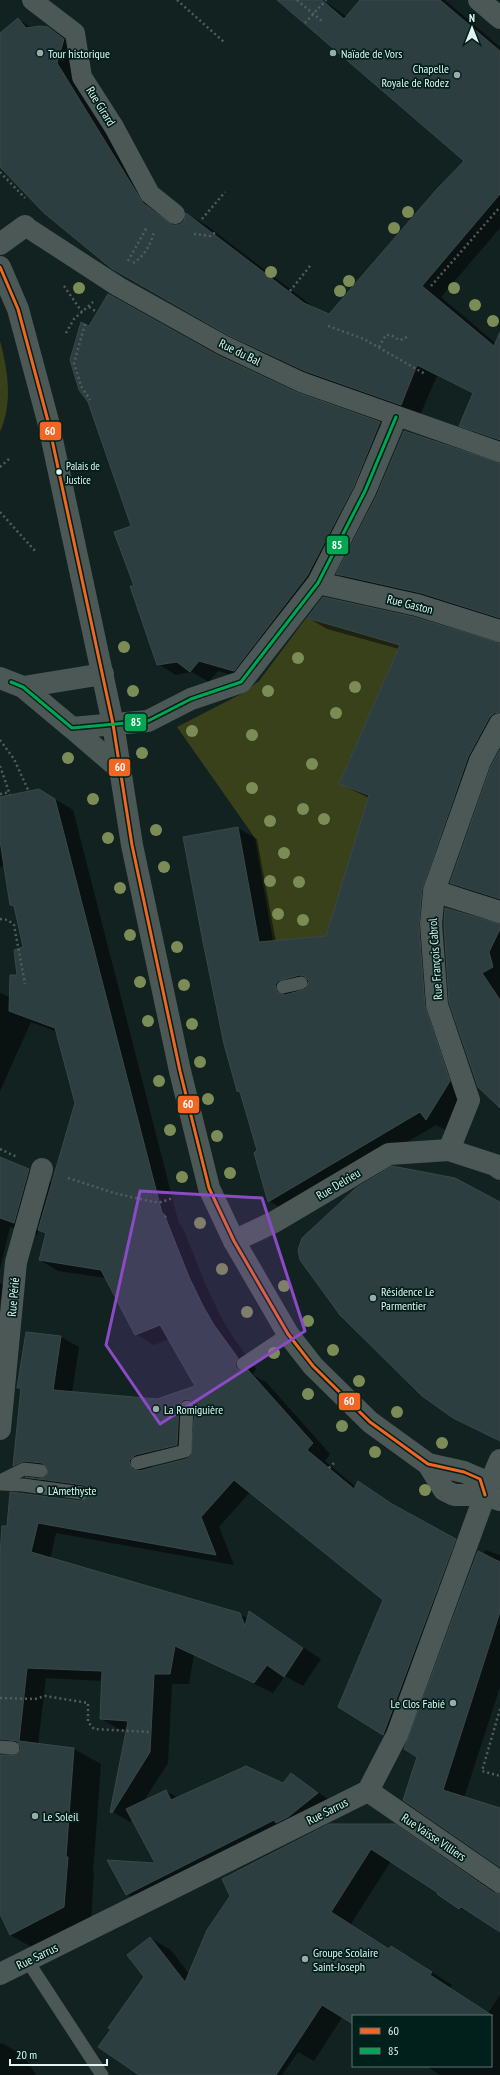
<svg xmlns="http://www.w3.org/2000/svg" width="500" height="2075" font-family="'PT Sans Narrow',sans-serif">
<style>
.green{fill:#39411b}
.shadow{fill:#0007;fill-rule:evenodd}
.building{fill:#2d3e40;stroke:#3a4849;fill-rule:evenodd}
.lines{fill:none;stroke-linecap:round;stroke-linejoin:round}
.path{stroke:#525e5c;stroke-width:2.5;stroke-dasharray:2 3;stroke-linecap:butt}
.service{stroke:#4c5856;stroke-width:13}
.pedestrian{stroke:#4c5856;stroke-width:20}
.minor{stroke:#4c5856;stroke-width:22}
.tertiary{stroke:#4c5856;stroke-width:22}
.bus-1-casing{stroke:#01201b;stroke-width:6}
.bus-2-casing{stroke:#01201b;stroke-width:6}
.bus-1{stroke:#f26522;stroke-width:3}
.bus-2{stroke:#00a651;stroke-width:3}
.tree{fill:#7c8c56}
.marked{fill:#8b4ac6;fill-opacity:0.2;stroke:#8b4ac6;stroke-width:3;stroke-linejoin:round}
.poi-dot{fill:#9aaba8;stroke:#01201b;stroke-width:1.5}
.bus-dot{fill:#e3f5f1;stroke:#01201b;stroke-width:1.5}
.labels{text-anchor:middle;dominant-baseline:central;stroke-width:3.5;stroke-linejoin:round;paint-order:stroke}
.bus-label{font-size:11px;fill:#e3f5f1;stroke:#01201b;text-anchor:start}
.poi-label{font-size:12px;fill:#e3f5f1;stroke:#01201b;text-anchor:start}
.street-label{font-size:12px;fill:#e3f5f1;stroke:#01201b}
.line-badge{stroke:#01201b;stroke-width:1.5}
.badge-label{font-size:11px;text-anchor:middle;font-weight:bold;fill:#fff}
</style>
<rect width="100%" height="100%" fill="#112220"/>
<path class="green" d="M0,341c8,29 13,62 0,91z
M306,618l94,27 -61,139 30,11 -43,141 -53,5 -18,-103 -78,-111 64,-33 18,-13z"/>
<path class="shadow" d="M279,0h44l24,17 14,-17h84l55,47v181l-59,69 59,50v96l-20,-7 -19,-11 13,-31 -37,-18 -17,39 -94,-33 -77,-36 -137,-78 -112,-103v-131l18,-15 14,9h16l20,11 8,36 86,140 15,11 8,-4 2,-8 19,11 109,83 15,7 136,-154z
M89,327l128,29 79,37 84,30 18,11 -145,247 -35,-10 -9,11 -17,-10 -16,3 -18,-11 -23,-78 -2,-60z
M500,464v158l-143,-37 -19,-11z
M308,618l192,26v101l-13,23 -46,133 3,117 25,75 -23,37 -10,-5 -148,87 -19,-11 -11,-51 -20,-322 19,11 19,103 51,-5 42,-139 -29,-14 59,-135 -72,-20z
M500,752v151l-29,-9 -20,-11z
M0,798l55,1 18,11 106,414 3,2 25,62 14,29 12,20 23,32 -3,6 13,7 64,72 -5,7 31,26 3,-5 48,32 66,36 -72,195 -62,-39 45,-106 -134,-108 -31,35 15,38 -178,-32 -6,26 189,55 9,5 2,-7 71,47 -18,27 -18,-10 -12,17 -79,-38 -5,29h-17l-4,79 -25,39 23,-11 12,7 105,-14 8,-9 45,29 -190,101 -19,-11 30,-29 -25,-46 -2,3 -19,-11 16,-81 -8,-1 -18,-10 1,-38 -56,-3 -8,67 36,4 27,15 -8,109h1l-3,49 -54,28 -27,-15 -10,-29v-118l13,-31 7,-4 1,-4 -16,-3 -5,-2v-181l8,-36 81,-28 2,-5 -46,-7 -15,-8 11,1 7,-3 1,-5 -6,-1 -11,5 -18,-11 8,-76 -4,-2 9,-54 34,4 18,10 -7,46 85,7 39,-14 -27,-47 -15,6 -18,-11 -30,-56 -48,-7 -18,-11 7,-26 -8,-5 -2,6 -27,-8 -10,42v-111l29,12 24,13 23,-80 -19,-71 -26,-10 -31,69v-98l10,4 8,-21 6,-28 -9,-42 -4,-2 -6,-38 -5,1zM193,1455l-6,5 -37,9 3,-4z
M500,925v177l-50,-100z
M500,1203v238l-46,-23z
M0,1283l4,2 -4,17z
M485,1550l15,5v132l-36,111 36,11v57l-96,-66z
M394,1825l21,13 85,57v36l-40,-23 -69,-47 -40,63 39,25 2,-2 20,12 40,26 -2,3 38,25 12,-18v80h-60l-14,-9h65v-50h-138v7l-10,-7 -29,45 -16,-9 -16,23h-141l4,-99 5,-38 21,12 18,24z
M2,2043l22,13 12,19h-36v-31z"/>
<path class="building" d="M277,0h45l22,19 16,-19h80l60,51v143l-78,92 72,60 6,-14v108l-41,-14 14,-33 -56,-28 -16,40 -96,-34 -77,-36 -117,-67 -67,-55 -44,-46v-134l18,-15 8,10 14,-2 8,1 16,12 -7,24 86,140 30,22h6l5,-4 2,-8 118,90 25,11 107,-124 28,-29z
M108,294l109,61 79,37 84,30 -26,64 -47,90 -73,95 -35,-10 -9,11 -13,-10 -20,3 -27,-79h4l-20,-54 17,-6 -43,-124 -9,-12 -9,-30 11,-38 8,4z
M404,431l96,32v155l-79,-25 -85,-19 40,-77z
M323,597l91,20 86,26v69l-6,1 -5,5 -21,39 -46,133 -3,35 6,81 25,75 -24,39 -6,-8 -152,90 -14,-49 3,-3 -17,-58 -3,-1 -13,-47 -21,-102 -20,-105 55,-10 21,115 67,-6 43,-141 -30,-11 61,-139 -93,-27zM300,975l4,1 5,5 -3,8 -21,6 -8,-3 -2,-7 3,-4z
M500,750v149l-50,-16 41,-117z
M39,789l16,10 107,414 2,1 25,63 14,29 11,19 24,33 -3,6 1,4 7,4 5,-2 65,73 -6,7 47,39 4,-8 34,23 64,35 -73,196 -45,-28 45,-107 -149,-120 -33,37 15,38 -178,-32 -7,29 209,61 5,13 4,-15 54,37 -19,29 -17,-12 -13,18 -79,-37 -5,28h-16l-4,78 -38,61 -2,-1 18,-91 -28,-2 2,-48 -75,-3 -8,73 55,7 -8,109h2l-4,50 -54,28 -10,-21v-159h16l5,-7 -4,-7 -17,-2v-185l2,-28h5l3,-34 71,9 7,-3 2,-4 -3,-7 -4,-2 -58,-8 15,2 7,-3 1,-8 -6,-5 -18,-2 -11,5 8,-78h-4l9,-56 35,4 -8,54 104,9 38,-13 -35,-61 -25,10 -34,-65 -62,-10 7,-27 -8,-3 37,-127 -20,-75 -46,-17 1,-36h7l-3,-25 9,-3 -9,-41 -4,-1 -10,-64v-44zM188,1399l6,4 1,4 -4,49 -4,3 -48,12 -7,-2 -3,-8 6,-6 42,-10 2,-39 4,-6z
M445,908l55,16v5l-11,23 4,15 -11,6 18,27v108l-22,-21 -29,-85 -5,-78z
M0,1157l29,12 -15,54 -14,-5z
M392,1166l63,12 45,24v239l-47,-23 -31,-22 -82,-81 -40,-55 -2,-10 4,-12 54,-50z
M478,1551l22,11v50l-57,178 57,18v59l-97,-67 14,-43 -13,-8z
M246,1766l37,17 8,-10 27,20 -30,24 -12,6 -2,-3 -148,75 -19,-35 48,3 -29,-54 40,-19 5,10z
M329,1824h66l98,68 7,2v38l-39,-25 -2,2 -22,-15 1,-1 -67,-44 -40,63 58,37 2,-3 41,26 -2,3 63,41h-140v8l-31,-19 -46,70h-137l-41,-28 13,-18 -3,-1 36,-51 -17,-22 23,-18 35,45 22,-52 23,-34 -8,-17z"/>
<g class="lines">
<path class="path" d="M177,0l47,42
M297,0l26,22
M305,23l21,-23
M0,172l25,26
M202,219l23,-27
M194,234l16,2 6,-4
M128,261l19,-34
M133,263c11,-6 18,-19 21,-31
M64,286l18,26
M431,286l69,-79
M290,291l20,-25
M89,307l8,5
M85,324l-11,39 7,23 9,14
M328,326l36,13 61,35
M66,333l8,-14 19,-17
M379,347l7,-12h5l8,5 5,-1 5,-4
M0,467l9,-8
M0,512l36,40
M0,740l14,19 15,33
M0,766l10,29
M0,794l10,-2
M0,919l8,1 6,5 11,59
M0,1149l17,8
M68,1178l46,15 39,9h8l12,-4
M165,1217l1,-1
M329,1468l6,-6
M0,1698l35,1 10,-3 43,7v19l6,7 55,3
M500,1709l-18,62 18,5"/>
<path class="service" d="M283,987l18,-4
M243,1364l45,-30
M137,1463l48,-12 2,-44
M0,1481l24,-12 17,2
M0,1484l23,1 59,8
M0,1747l13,1
M27,1960l75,115"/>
<path class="pedestrian" d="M32,0l43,33 7,44 32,50 36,67 25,20
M25,226l94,61 104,58 78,37 199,70"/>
<path class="minor" d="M479,0l21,18
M0,244l25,-18
M318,583l99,22 83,26
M0,678l23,9 49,41 76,-7 43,-22 50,-17 77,-99 47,-92 31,-74
M23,687l80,-13
M72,728l49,42
M434,891l66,21
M449,1150l20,-50 -32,-95 -6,-81 3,-33 46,-130 20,-37
M234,1241l40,-19 115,-68 60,-4 46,15 5,4
M0,1429l16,-167 26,-93
M368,1791l132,91
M0,1974l368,-183 29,-56 88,-240 15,-35"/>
<path class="tertiary" d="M0,267l18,42 30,112 65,303 19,121 48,226 29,117 25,53 54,93 25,32 57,56 58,42 36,8 16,7 5,16
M428,1464l16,26 10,5h31l15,5"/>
<g class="bus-1-casing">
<path id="bus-1" d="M0,267l18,42 30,112 65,303 19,121 48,226 29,117 25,53 54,93 25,32 57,56 58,42 36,8 16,7 5,16"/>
</g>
<g class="bus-2-casing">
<path id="bus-2" d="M11,682l12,5 49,41 76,-7 43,-22 50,-17 77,-99 47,-92 31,-74"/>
</g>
<use href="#bus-1" class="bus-1"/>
<use href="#bus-2" class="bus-2"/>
</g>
<g class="tree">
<circle cx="408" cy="212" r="6"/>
<circle cx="394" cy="228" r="6"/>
<circle cx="271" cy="272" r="6"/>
<circle cx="349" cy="281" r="6"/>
<circle cx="79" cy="288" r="6"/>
<circle cx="454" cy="288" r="6"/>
<circle cx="340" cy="291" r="6"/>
<circle cx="475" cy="305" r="6"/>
<circle cx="493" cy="321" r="6"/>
<circle cx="124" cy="647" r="6"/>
<circle cx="298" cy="658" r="6"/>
<circle cx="355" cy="687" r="6"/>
<circle cx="133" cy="691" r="6"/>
<circle cx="268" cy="691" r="6"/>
<circle cx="336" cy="713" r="6"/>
<circle cx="192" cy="731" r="6"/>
<circle cx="252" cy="735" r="6"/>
<circle cx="142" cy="753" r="6"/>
<circle cx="68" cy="758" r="6"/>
<circle cx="312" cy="764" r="6"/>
<circle cx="252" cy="788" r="6"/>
<circle cx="93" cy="799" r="6"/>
<circle cx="303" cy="809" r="6"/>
<circle cx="324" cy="819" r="6"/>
<circle cx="270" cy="821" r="6"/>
<circle cx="156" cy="830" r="6"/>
<circle cx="108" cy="838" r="6"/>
<circle cx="284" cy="853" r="6"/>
<circle cx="164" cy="867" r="6"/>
<circle cx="270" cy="881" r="6"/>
<circle cx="299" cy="882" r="6"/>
<circle cx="120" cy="888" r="6"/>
<circle cx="278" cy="914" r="6"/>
<circle cx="303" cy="920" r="6"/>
<circle cx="130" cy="935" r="6"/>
<circle cx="177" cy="947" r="6"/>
<circle cx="140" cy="982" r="6"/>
<circle cx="184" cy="985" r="6"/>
<circle cx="148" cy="1021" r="6"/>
<circle cx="192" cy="1024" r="6"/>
<circle cx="200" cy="1062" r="6"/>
<circle cx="159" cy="1081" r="6"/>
<circle cx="208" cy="1099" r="6"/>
<circle cx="170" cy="1130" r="6"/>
<circle cx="217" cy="1136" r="6"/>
<circle cx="230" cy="1173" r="6"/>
<circle cx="182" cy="1177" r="6"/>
<circle cx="200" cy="1223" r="6"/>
<circle cx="222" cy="1269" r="6"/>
<circle cx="284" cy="1286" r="6"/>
<circle cx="247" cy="1312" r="6"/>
<circle cx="308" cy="1321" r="6"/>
<circle cx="333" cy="1350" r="6"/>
<circle cx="274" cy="1353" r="6"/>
<circle cx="359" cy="1381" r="6"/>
<circle cx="308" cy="1394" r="6"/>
<circle cx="397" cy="1412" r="6"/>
<circle cx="342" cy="1426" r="6"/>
<circle cx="442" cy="1443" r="6"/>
<circle cx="375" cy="1452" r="6"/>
<circle cx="425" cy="1490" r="6"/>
</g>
<path class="marked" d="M140,1191l122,7 43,133 -145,93 -54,-79z"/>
<g class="poi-dot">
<circle cx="40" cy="53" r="4"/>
<circle cx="333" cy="53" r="4"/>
<circle cx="457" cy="75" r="4"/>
<circle cx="373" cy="1298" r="4"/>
<circle cx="156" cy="1409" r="4"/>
<circle cx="40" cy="1490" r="4"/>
<circle cx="453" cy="1703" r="4"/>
<circle cx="35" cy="1816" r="4"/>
<circle cx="305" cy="1959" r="4"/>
</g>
<circle class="bus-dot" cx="59" cy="472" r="3.5"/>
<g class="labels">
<g class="bus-label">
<text x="66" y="466">Palais de<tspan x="66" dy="14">Justice</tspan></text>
</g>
<g class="poi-label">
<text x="48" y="53">Tour historique</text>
<text x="341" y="53">Naïade de Vors</text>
<text x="449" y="68" text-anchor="end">Chapelle<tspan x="449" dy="14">Royale de Rodez</tspan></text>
<text x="381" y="1291">Résidence Le<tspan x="381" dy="14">Parmentier</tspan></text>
<text x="164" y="1409">La Romiguière</text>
<text x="48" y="1490">L'Amethyste</text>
<text x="445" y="1703" text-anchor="end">Le Clos Fabié</text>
<text x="43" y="1816">Le Soleil</text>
<text x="313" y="1952">Groupe Scolaire<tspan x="313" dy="14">Saint-Joseph</tspan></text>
</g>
<g class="street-label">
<text transform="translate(101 106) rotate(58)">Rue Girard</text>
<text transform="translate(240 352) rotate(26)">Rue du Bal</text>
<text transform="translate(410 604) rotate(14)">Rue Gaston</text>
<text transform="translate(435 959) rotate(-94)">Rue François Cabrol</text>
<text transform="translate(338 1184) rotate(-31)">Rue Delrieu</text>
<text transform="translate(13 1297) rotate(-85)">Rue Périé</text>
<text transform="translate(327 1811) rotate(-27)">Rue Sarrus</text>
<text transform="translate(434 1837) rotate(34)">Rue Vaïsse Villiers</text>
<text transform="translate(37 1956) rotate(-26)">Rue Sarrus</text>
</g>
</g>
<g class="line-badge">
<rect x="39" y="421" width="23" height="20" rx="4" fill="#f26522"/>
<rect x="326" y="535" width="23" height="20" rx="4" fill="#00a651"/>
<rect x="124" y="713" width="23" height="19" rx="4" fill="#00a651"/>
<rect x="108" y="758" width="23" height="19" rx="4" fill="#f26522"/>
<rect x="177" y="1095" width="23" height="19" rx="4" fill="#f26522"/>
<rect x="338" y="1392" width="23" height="19" rx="4" fill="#f26522"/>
</g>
<g class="badge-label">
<text x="50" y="435">60</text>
<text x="337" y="549">85</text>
<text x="136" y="726">85</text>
<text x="120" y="771">60</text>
<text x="188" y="1108">60</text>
<text x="349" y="1405">60</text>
</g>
<rect x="352" y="2015" width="140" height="52" fill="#01201b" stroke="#5b7571"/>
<rect x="360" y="2028" width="20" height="6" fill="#f26522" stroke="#5b7571"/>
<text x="388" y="2035" font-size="12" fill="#e3f5f1">60</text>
<rect x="360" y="2048" width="20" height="6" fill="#00a651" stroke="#5b7571"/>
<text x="388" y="2055" font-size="12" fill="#e3f5f1">85</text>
<g transform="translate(472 28)" stroke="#01201b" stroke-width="3" paint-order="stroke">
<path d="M0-3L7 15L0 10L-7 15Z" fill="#e3f5f1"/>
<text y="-6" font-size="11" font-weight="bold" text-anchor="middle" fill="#e3f5f1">N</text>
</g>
<path d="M10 2059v6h97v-6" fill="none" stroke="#e3f5f1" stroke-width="2"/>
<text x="16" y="2059" font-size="12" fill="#e3f5f1" stroke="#01201b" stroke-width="3" paint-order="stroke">20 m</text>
</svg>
